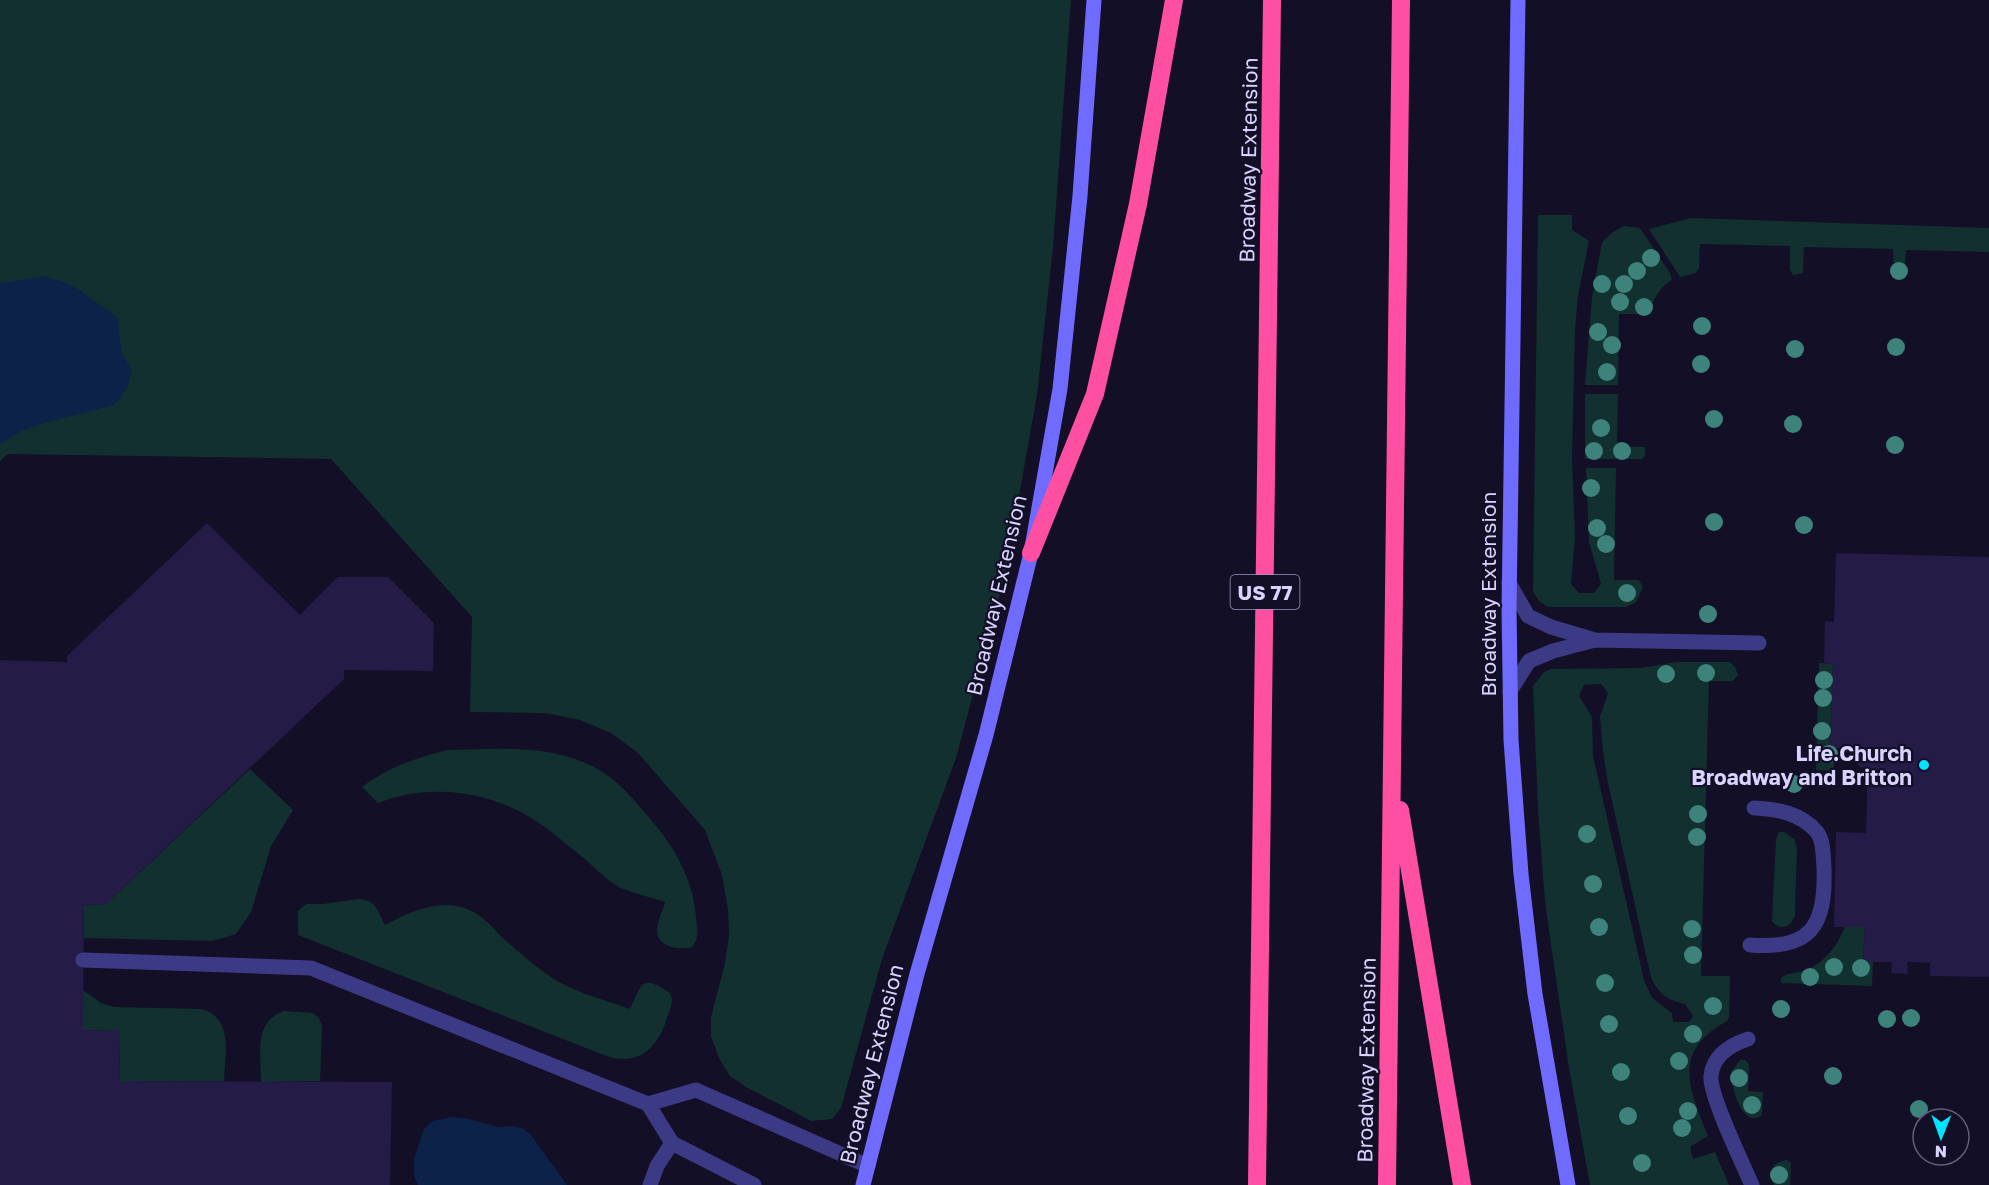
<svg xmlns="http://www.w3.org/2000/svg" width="1989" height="1185" font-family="'Golos Text',sans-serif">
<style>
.green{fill:#12302f;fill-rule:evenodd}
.water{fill:#0c2248}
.building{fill:#241b47}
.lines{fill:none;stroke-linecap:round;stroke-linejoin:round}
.service{stroke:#3d3a85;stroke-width:15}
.minor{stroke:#3d3a85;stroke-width:15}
.secondary{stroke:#6f6bff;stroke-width:15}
.motorway{stroke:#ff4fa3;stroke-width:18}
.tree{fill:#3d827b}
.poi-dot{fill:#00e5ff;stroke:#130f26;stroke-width:2}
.labels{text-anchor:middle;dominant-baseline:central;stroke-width:4.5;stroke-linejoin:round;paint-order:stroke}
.shield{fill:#130f26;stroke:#9e99be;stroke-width:1.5}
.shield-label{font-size:20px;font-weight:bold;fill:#d9d4ff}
.street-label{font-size:21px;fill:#d9d4ff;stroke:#130f26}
.poi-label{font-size:21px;font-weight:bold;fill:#d9d4ff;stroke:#130f26;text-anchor:end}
</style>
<rect width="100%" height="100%" fill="#130f26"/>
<path class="green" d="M0,0h1071l-18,247 -16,148 -32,180 -49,183 -74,201 -41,149 -9,11 -21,2 -65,-34 -16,-11 -10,-16 -9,-23v-20l14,-54 4,-28 -1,-26 -6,-34 -17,-45 -67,-77 -27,-20 -31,-13 -35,-7 -75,-1 2,-95 -141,-158 -323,-5 -8,7z
M1538,215h34v15l17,11 -11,54 -3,35 -3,128 3,80 -4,46 8,9h15l7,-9 -12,-42 -3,-74h30l-2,112h25l4,7 -7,15 -10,5h-78l-8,-5 -7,-10z
M1691,218l298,10v24l-83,-2 -2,27 -5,2 -5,-2 -1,-28 -89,-2 -1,26 -10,2 -3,-5v-24l-90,-2 -1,25 -3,4 -16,4 -31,-48z
M1624,226l16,2 30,45 2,7c-15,9 -17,20 -25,34h-28l-1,71h-33l7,-88 10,-55 11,-10z
M1585,394h33l-1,52 28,1v9l-3,3h-57z
M1676,662h54l5,5 3,8 -5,6h-24l-8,295h29l-1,41 -2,4c-56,31 -38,67 -19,115l-18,11 3,12 22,-7 14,33h-139l-21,-117 -13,-89 -11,-77 -7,-93 -5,-123 11,-14 7,-3 90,-1zM1601,684l7,9 -8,24 3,35 5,31 43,195c10,18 15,21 34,26l8,12 -4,6h-16l-1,-9 -20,-15 -8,-18 -51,-224 -1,-39 -13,-21 5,-11z
M1819,663l14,1 -3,83 4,1v23l-18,-1z
M447,750c43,-1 87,-5 128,9 33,11 50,30 72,56 26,30 45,60 49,101 1,11 4,22 -4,31 -12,3 -35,1 -35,-17 0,-9 6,-20 8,-28 -14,-5 -30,-8 -44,-14 -16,-8 -31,-26 -46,-37 -12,-9 -23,-20 -36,-28 -46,-32 -109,-41 -161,-20l-16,-16c26,-20 54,-29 85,-37z
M250,769l43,41 -22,36 -20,66 -15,22 -23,7 -129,-3v-33l22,-1z
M1779,832h5l10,7 3,8 -2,68c-3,12 -15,17 -23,6l4,-82z
M358,899c19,1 19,11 27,26 29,-16 64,-31 95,-9 11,8 19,20 30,28 14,13 31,27 47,37 22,13 49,19 73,28 12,-26 11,-35 40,-16l2,6c0,8 -4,15 -6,22 -9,27 -27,44 -57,36l-311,-122v-24l8,-7h17z
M1845,927h20l-2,34 10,1 -1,24 -91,-3v-5c6,-5 15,-5 22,-7 20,-6 35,-26 42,-44z
M83,990l18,13 13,4 88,2c32,10 23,45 22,72h-104l-1,-50 -36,-1z
M284,1011l29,2 6,5 3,8 -2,55 -59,1c0,-27 -8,-61 23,-71z
M1740,1060h5l4,4 -1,27 15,1 -1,23c-20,15 -31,-29 -31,-43z
M1787,1160l4,3 -1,22h-16c-6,-13 -2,-23 13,-25z"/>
<path class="water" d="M44,276l28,9 45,32 5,36 10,18 -4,16 -14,18 -66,17 -27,9 -21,13v-162l3,1z
M451,1117l18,2 29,8 16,-1 10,3 7,6 36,50h-149l-4,-9v-17l10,-30 9,-8z"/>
<path class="building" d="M207,523l93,92 38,-38h50l46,46 -1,48 -89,-1v9l-238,225 -22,1 -1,125 36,1 1,50 272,1 -2,103h-390v-525l67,2v-6z
M1836,553l153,4v420l-59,-1v-13l-23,-1 1,12 -17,-1 1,-11h-29l2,-35h-31l2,-95 30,1 2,-65 -8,-1 -17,-19h-13l3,-84 -9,-1 1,-42 9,1z"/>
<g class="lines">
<path class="service" d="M1509,583l19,33 23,11 44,13 164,3
M1510,691l19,-30 24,-10 42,-11
M1750,945c61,5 76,-19 74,-77 -1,-11 0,-27 -7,-36 -16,-19 -40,-23 -63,-24
M83,960l228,8 337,136
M1748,1039c-18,6 -35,16 -37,37 -2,19 32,88 41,109
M650,1185l7,-19 15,-23"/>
<path class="minor" d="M754,1185l-82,-42 -24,-39 48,-14 172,76"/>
<path class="secondary" d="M1518,0l-9,609 2,131 10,134 14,120 33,191
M863,1185l54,-211 69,-239 45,-182 29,-164 20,-193 14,-196"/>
<path class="motorway" d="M1031,553l64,-159 43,-190 36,-204
M1400,810l62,375
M1257,1185l15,-1185
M1387,1185l14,-1185"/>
</g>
<g class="tree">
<circle cx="1651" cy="258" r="9"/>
<circle cx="1637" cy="271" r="9"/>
<circle cx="1899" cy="271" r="9"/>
<circle cx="1602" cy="284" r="9"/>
<circle cx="1624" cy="284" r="9"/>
<circle cx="1620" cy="302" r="9"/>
<circle cx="1644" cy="307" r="9"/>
<circle cx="1702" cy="326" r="9"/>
<circle cx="1598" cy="332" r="9"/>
<circle cx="1612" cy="345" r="9"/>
<circle cx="1896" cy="347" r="9"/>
<circle cx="1795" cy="349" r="9"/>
<circle cx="1701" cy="364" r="9"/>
<circle cx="1607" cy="372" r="9"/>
<circle cx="1714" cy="419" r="9"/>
<circle cx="1793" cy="424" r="9"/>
<circle cx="1601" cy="428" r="9"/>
<circle cx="1895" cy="445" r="9"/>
<circle cx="1594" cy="451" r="9"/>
<circle cx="1622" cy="451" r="9"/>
<circle cx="1591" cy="488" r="9"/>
<circle cx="1714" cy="522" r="9"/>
<circle cx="1804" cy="525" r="9"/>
<circle cx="1597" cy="528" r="9"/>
<circle cx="1606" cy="544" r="9"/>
<circle cx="1627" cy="593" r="9"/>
<circle cx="1708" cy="614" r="9"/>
<circle cx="1706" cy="673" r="9"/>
<circle cx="1666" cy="674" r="9"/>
<circle cx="1824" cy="680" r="9"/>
<circle cx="1823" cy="698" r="9"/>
<circle cx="1822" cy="731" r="9"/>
<circle cx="1829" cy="754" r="9"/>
<circle cx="1794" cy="784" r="9"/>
<circle cx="1698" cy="814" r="9"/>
<circle cx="1587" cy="834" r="9"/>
<circle cx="1697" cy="837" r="9"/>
<circle cx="1593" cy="884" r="9"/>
<circle cx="1599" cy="927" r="9"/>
<circle cx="1692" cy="929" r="9"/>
<circle cx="1693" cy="955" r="9"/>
<circle cx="1834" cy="967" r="9"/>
<circle cx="1861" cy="968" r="9"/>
<circle cx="1810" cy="977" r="9"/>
<circle cx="1605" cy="983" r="9"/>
<circle cx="1713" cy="1006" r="9"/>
<circle cx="1781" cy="1009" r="9"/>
<circle cx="1911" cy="1018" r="9"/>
<circle cx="1887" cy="1019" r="9"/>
<circle cx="1609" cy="1024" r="9"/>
<circle cx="1693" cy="1034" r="9"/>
<circle cx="1679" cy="1061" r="9"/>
<circle cx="1621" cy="1072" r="9"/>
<circle cx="1833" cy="1076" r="9"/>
<circle cx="1739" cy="1078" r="9"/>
<circle cx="1752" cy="1105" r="9"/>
<circle cx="1919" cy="1109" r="9"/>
<circle cx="1688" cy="1111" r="9"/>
<circle cx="1628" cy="1116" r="9"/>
<circle cx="1682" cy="1128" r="9"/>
<circle cx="1642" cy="1163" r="9"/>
<circle cx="1779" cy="1175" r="9"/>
</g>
<circle class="poi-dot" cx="1924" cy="765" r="6"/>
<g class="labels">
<rect class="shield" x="1230.5" y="575" width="69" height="34" rx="4.5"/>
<g class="shield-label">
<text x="1265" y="592">US 77</text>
</g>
<g class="street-label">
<text transform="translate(1248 160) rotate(-89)">Broadway Extension</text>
<text transform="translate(1488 594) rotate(-90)">Broadway Extension</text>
<text transform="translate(996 595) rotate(-77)">Broadway Extension</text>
<text transform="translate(1366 1060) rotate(-89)">Broadway Extension</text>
<text transform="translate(871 1064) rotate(-76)">Broadway Extension</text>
</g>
<g class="poi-label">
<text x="1912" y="753">Life.Church<tspan x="1912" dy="24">Broadway and Britton</tspan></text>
</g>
</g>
<g transform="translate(1941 1137) rotate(181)"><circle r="28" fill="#130f26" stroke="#625e7d" stroke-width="1.5"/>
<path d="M0-4.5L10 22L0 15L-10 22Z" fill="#00e5ff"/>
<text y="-9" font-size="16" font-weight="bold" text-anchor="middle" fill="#d9d4ff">N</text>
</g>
</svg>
